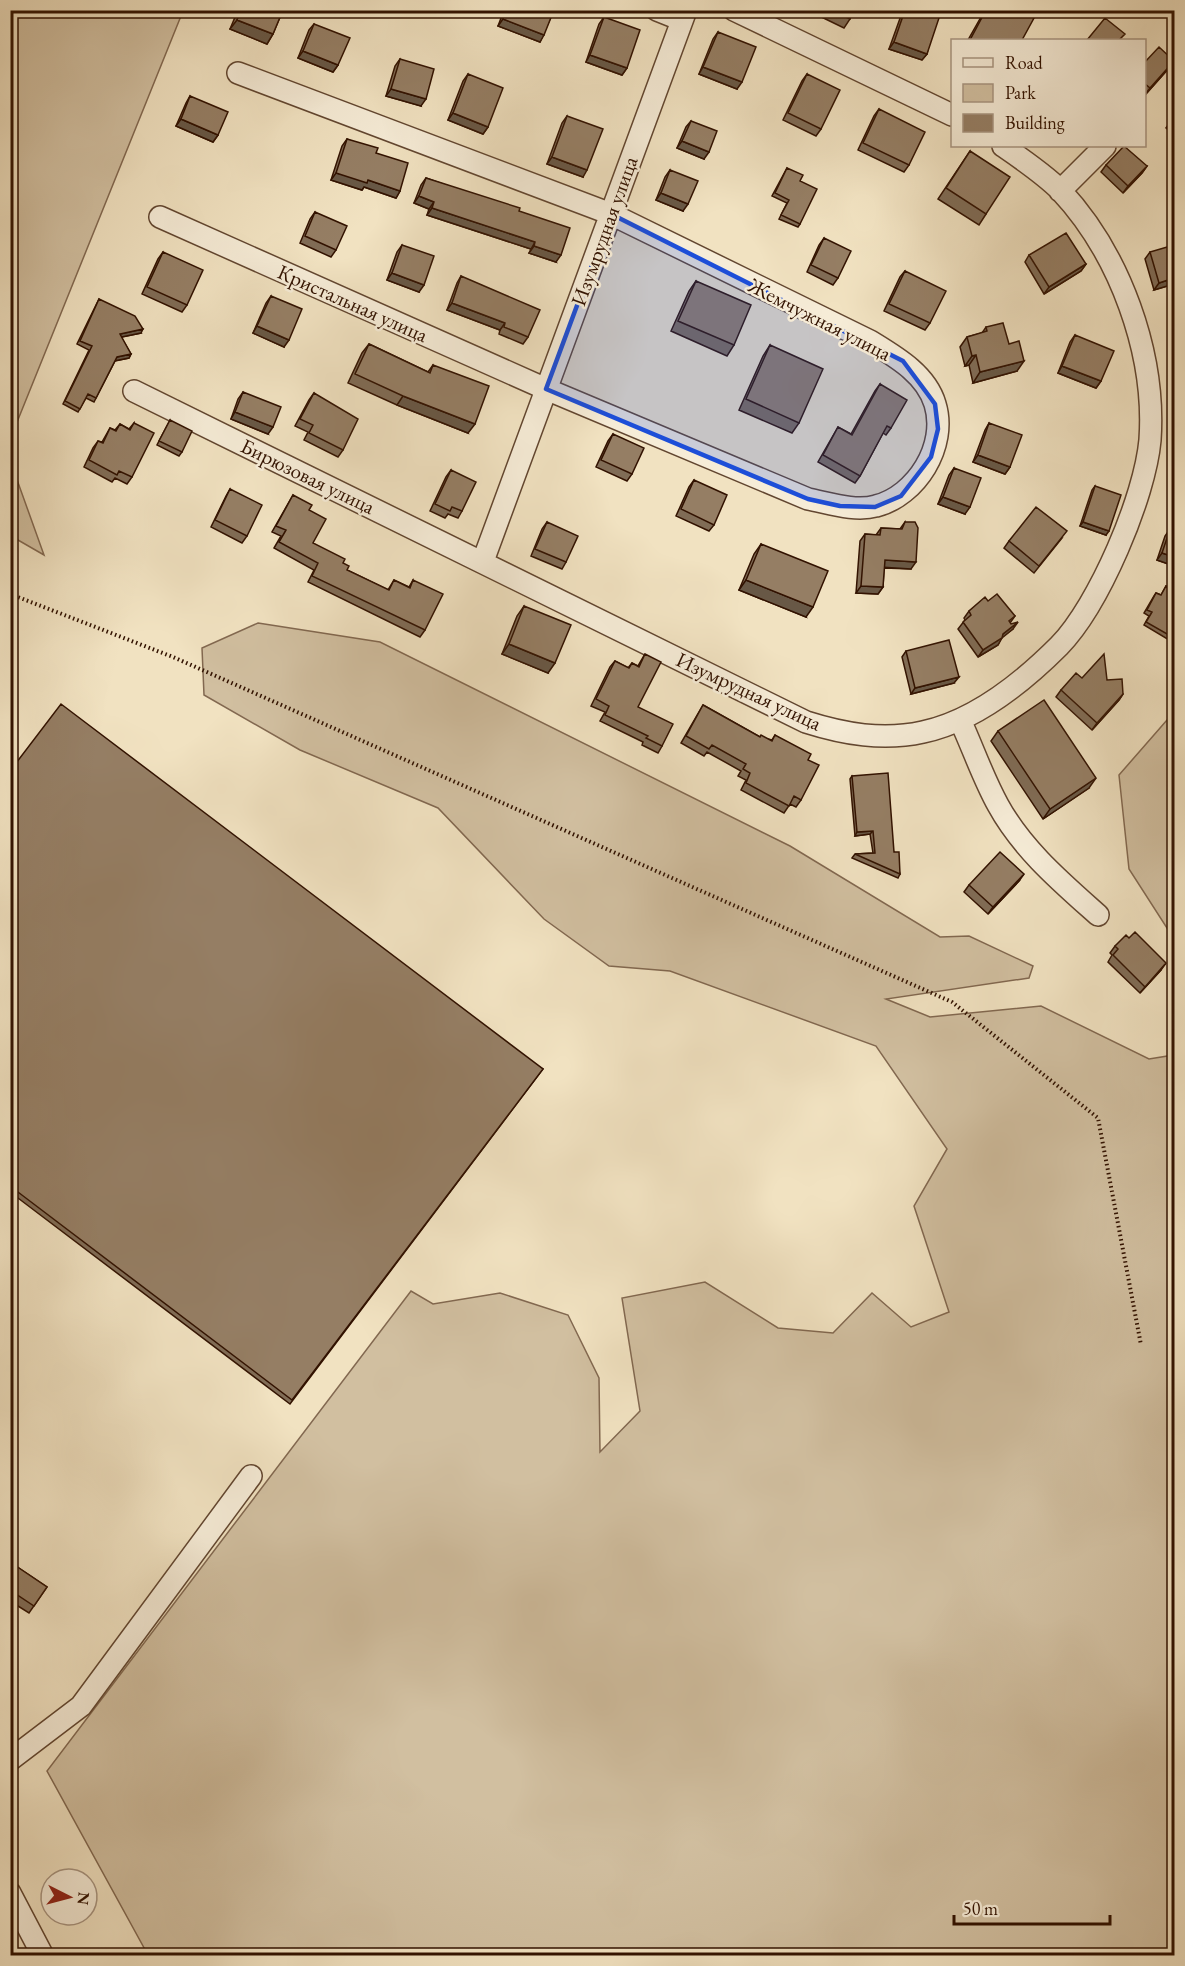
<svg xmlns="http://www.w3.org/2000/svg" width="1185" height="1966" font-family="'EB Garamond',serif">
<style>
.green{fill:#d1bfa0;stroke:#826850;stroke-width:1.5}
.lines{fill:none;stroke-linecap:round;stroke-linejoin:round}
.minor-casing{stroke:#624630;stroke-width:24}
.path{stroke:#321200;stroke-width:4;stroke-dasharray:1.5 3;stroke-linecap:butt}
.minor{stroke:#f6ecd7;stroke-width:21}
.wall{fill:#806c56;stroke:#321200;stroke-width:1.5}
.shaded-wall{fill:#685846;stroke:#321200;stroke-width:1.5}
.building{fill:#957e64;stroke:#321200;stroke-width:1.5}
.marked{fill:#1d4ed8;fill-opacity:0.2;stroke:#1d4ed8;stroke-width:4.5;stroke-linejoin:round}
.labels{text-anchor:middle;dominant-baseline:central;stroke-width:5;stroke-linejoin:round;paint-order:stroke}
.street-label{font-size:21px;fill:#321200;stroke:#f6ecd7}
</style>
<rect width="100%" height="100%" fill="#f1e2c1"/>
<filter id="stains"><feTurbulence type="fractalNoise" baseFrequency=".00333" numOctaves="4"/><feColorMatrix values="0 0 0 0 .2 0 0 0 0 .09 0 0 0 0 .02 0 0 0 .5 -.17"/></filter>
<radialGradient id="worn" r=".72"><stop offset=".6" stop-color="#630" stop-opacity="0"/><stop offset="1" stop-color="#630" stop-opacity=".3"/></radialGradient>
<path class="green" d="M11,10l172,1 -172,426 -1,-426z
M11,463l33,92 -33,-19z
M258,623l122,19 410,204 150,91 29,-1 64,30 -4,12 -143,21 44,18 111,-11 108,53 25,-4v900h-1026l-101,-184 364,-480 22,13 67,-11 68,22 31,63 1,74 40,-41 -18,-113 83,-16 73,46 55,5 39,-40 39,34 38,-15 -35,-106 33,-57 -71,-103 -206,-75 -61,-5 -65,-47 -106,-111 -138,-58 -96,-55 -2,-47z
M1174,712v227l-45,-70 -10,-94z"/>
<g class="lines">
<g class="minor-casing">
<path id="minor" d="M657,10l25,10
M734,10l218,105
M1060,191l45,-45
M160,217l386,172 262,110c21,4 47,13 68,7 40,-10 72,-60 59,-102 -9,-30 -39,-47 -65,-63l-259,-127 -373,-141
M134,391l672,331c38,12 77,19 117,10 52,-11 99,-49 136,-86 40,-41 86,-149 91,-206 6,-87 -30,-186 -90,-250 -16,-16 -38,-31 -57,-44
M483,561l203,-551
M960,720c13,28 23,58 38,85 24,44 63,77 100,110
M10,1760l71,-54 170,-230
M10,1893l33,63"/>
</g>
<path class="path" d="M10,594l163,63 779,345 146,116 43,227"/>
<use href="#minor" class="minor"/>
</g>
<path class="wall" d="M238,10h45l-10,24 -6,10 -37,-15z
M504,10h50l-14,32 -42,-16z
M807,10h47l-4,9 -6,9z
M903,10h34l-10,44 -5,6 -33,-11z
M985,10h36l1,30h-54z
M604,17l23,51 -5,7 -36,-13 13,-38z
M314,24l24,41 -5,7 -35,-14 11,-28z
M718,32l19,57 -38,-15 14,-35z
M400,59l21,47 -35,-10 9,-30z
M1144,63l25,5 -24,27z
M468,74l20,53 -5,7 -35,-14 15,-39z
M807,74l14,55 -5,7 -33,-16 19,-39z
M190,96l28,39 -5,7 -37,-16 10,-23z
M879,109l30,56 -5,7 -46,-22 16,-34z
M567,116l16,61 -36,-13 15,-41z
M1174,117v18l-8,-7z
M691,121l13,38 -27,-11 9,-21z
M347,139l29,14 24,38 -4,7 -32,-11 -2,3 -31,-10 11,-34z
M970,151l16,63 -7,11 -41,-26z
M1106,165l41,1 -5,7 -19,20 -22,-21z
M787,168l13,13v43l-2,3 -19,-8 8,-16 -15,-7z
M670,170l13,41 -27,-11 9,-23z
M426,178l93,33 37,51 -27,-9 2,-4 -104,-34 2,-6 -15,-6 7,-18z
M315,212l21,38 -5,7 -31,-14 10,-24z
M824,238l14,40 -5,7 -26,-13 12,-27z
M402,245l17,47 -32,-12 10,-28z
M163,252l24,53 -5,7 -40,-18 16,-35z
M1150,252l24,32 -20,6 -9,-31z
M1029,255l57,9 -5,7 -37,23 -19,-32z
M905,271l25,52 -5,7 -41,-19 16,-34z
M461,276l67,61 -5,7 -24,-10 1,-4 -53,-20 10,-27z
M696,281l38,64 -7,11 -56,-25 18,-40z
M271,296l13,51 -31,-14 13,-30z
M99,299l42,34 -20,4 10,17 -2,4 -14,3 -21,41 -8,-4 -8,14 -15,-8 26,-54 -12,-6z
M986,327l31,44 -44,12 -4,-18 -4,1 -5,-19 7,-10 15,-4z
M1075,335l26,46 -5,7 -38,-15 12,-31z
M369,344l59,28 5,-7 35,68 -71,-28 -49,-22 14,-30z
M770,345l29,78 -7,10 -53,-23 24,-54z
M1174,353v40l-4,-34z
M880,384l11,44 -5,7 -3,-2 -23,43 -5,7 -37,-21 20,-35 13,7 24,-43z
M243,392l25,42 -37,-15 7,-20z
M314,393l29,57 -5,7 -34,-17 4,-8 -13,-6 14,-26z
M170,420l12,32 -3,4 -22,-11z
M134,423l-2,54 -5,7 -12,-6 -3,4 -28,-15 9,-19 5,-7 4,1 8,-14 5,2 5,-6 9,5z
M989,423l21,44 -5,7 -32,-12 12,-32z
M613,434l19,40 -5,7 -31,-14 12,-26z
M954,468l11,46 -27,-10 11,-29z
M451,470l11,41 -4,7 -10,-4 -3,4 -15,-7 16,-34z
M694,480l20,45 -5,6 -33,-15 13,-29z
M1095,486l11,49 -26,-9 12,-36z
M230,489l17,47 -5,7 -31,-16 15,-31z
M293,495l16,15 4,33 30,20 4,7 41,20 6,-10 15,7 4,-7 12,50 -5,7 -112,-55 6,-12 -40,-22 7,-12 -9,-4z
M547,522l19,40 -4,7 -31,-13 11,-27z
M905,522l6,47 -27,-1 -1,19 -5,7 -22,-1 4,-52 5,-7 11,1 5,-7 19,1z
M1170,529l4,2v35l-17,-6 8,-24z
M1062,538l-28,35 -30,-25 5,-7z
M761,544l45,73 -67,-27 15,-36z
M1166,586l8,4v53l-30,-18 5,-9 -5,-3 10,-17 2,-3 5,2z
M988,601l27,15 -5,7 3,6 -11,8 -4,8 -20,12 -20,-28 7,-9 -1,-2 5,-7z
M524,606l24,67 -46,-19 15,-38z
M906,651l48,32 -43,11 -9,-37z
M645,654l-7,53 24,39 -4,7 -16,-8 1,-3 -43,-21 5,-9 -14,-6 19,-39 5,-6 13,7 4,-5 6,3z
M1107,680l16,14 -4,6 -27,30 -36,-33 5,-7z
M703,705l57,32 12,3 3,-5 33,25 -7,40 -5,7 -6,-3 -6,9 -43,-23 5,-10 -8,-4 3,-5 -34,-19 -3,4 -23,-13z
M998,731l91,57 -46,31 -52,-78z
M10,771l533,298 -253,335 -280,-212z
M852,776l42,76 6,22 -2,4 -46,-20 3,-4 18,-1 -3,-19 -15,2 -5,-57z
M1019,881l-31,33 -24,-22 5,-7z
M1129,938l32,32 -21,23 -32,-31 4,-7 -2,-2 5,-7z
M10,1562l37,25 -18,26 -19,-12z"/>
<path class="shaded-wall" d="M503,19l41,16 -4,7 -42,-16z
M237,20l36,14 -6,10 -37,-15z
M894,42l33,12 -5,6 -33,-11z
M303,51l35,14 -5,7 -35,-14z
M590,55l37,13 -5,7 -36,-13z
M1174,61l-5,7 -24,27 5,-7z
M703,67l39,15 -5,7 -38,-15z
M391,89l35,10 -5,7 -35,-10z
M453,113l35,14 -5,7 -35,-14z
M181,119l37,16 -5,7 -37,-16z
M682,141l27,11 -5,7 -27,-11z
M552,157l35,13 -4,7 -36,-13z
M1147,166l-5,7 -19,20 5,-7z
M336,173l32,7 32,11 -4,7 -32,-11 -2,3 -31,-10z
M661,193l27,11 -5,7 -27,-11z
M419,196l15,6 -5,7 -15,-6z
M432,208l103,34 -4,7 -104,-34z
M534,246l27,9 -5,7 -27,-9z
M1086,264l-5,7 -37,23 5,-7z
M392,273l32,12 -5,7 -32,-12z
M1174,278v6l-20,6 5,-7z
M452,303l53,20 -5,7 -53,-20z
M257,326l32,14 -5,7 -31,-14z
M143,329l-2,4 -24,5 3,-4z
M131,354l-2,4 -15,3 3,-4z
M976,355l-7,10 -4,1 7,-10z
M1024,361l-7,10 -44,12 7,-11z
M1062,366l39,15 -5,7 -38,-15z
M403,396l72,28 -7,9 -71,-28z
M235,412l38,15 -5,7 -37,-15z
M978,455l32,12 -5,7 -32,-12z
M943,497l27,10 -5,7 -27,-10z
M1083,522l26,9 -3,4 -26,-9z
M1162,553l12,4v9l-17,-6z
M885,560l31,2 -5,7 -31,-2z
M746,580l67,27 -7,10 -67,-27z
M861,586l22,1 -5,7 -22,-1z
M1018,622l-5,7 -11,9 -4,7 -20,12 5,-7z
M509,644l46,19 -7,10 -46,-19z
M959,677l-5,6 -43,11 4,-6z
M1123,694l-4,6 -27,30 5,-7z
M1096,778l-7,10 -46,31 7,-10z
M873,831l-3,3 -15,2 2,-4z
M1024,874l-5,7 -31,33 5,-7z
M1166,963l-5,7 -21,23 5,-6z"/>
<path class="building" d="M241,10h42l-10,24 -36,-14z
M506,10h48l-10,25 -41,-16z
M831,10h23l-4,9z
M905,10h32l4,2 -14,42 -33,-12z
M986,10h35l13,8 -12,22h-52z
M604,17l36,13 -13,38 -37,-13z
M1105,18l20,16 -6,6h-32z
M314,24l36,14 -12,27 -35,-14z
M718,32l38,15 -14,35 -39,-15z
M1159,47l15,14 -24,27 -6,-5v-20z
M400,59l34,10 -8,30 -35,-10z
M468,74l35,14 -15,39 -35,-14z
M807,74l33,16 -19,39 -33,-16z
M190,96l38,16 -10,23 -37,-16z
M879,109l46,23 -16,33 -46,-22z
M567,116l36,13 -16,41 -35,-13z
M691,121l26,10 -8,21 -27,-11z
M347,139l31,9 -2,5 32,10 -8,28 -32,-11 -1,3 -31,-10z
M1124,146l23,20 -19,20 -22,-21z
M970,151l40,26 -24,37 -40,-26z
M787,168l16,7 -3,6 17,8 -17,35 -19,-9 8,-15 -14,-7z
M670,170l28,11 -10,23 -27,-11z
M426,178l94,30 -1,3 51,17 -9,27 -27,-9 1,-4 -103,-34 2,-6 -15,-6z
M315,212l32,14 -11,24 -31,-14z
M1066,233l20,31 -37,23 -20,-32z
M824,238l27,13 -13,27 -27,-13z
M402,245l32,11 -10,29 -32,-12z
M1174,245v33l-15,5 -9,-31z
M163,252l40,18 -16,35 -40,-18z
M905,271l41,20 -16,32 -41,-19z
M461,276l79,34 -12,27 -24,-10 1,-4 -53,-20z
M696,281l55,24 -17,40 -56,-24z
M271,296l31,13 -13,31 -32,-14z
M99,299l36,17 8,13 -23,5 11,20 -14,3 -21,41 -8,-4 -8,15 -15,-8 27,-55 -12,-5z
M1003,323l6,21 10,-3 5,20 -44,11 -4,-17 -4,1 -5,-19 20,-6 -1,-4z
M1075,335l39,16 -13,30 -39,-15z
M369,344l61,29 3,-8 56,21 -14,38 -72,-28 -48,-22z
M770,345l53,24 -24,54 -53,-24z
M880,384l27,16 -16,28 -4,-2 -27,50 -37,-21 15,-28 14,8z
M243,392l38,15 -8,20 -38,-15z
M314,393l44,26 -15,31 -34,-17 4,-8 -13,-6z
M170,420l22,11 -10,21 -23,-11z
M134,423l20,10 -22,44 -13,-6 -2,4 -28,-15 9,-19 5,2 7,-15 6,3 4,-7 10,6z
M989,423l33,12 -12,32 -32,-12z
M613,434l31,14 -12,26 -31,-14z
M954,468l27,10 -11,29 -27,-10z
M451,470l25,12 -14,29 -10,-4 -2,4 -15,-7z
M694,480l33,15 -13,30 -33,-16z
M1095,486l26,9 -12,36 -26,-9z
M230,489l32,16 -15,31 -32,-16z
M293,495l19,10 -3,5 17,9 -13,24 32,16 -2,4 6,3 -2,4 42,20 5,-10 16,8 3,-8 30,14 -18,36 -113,-54 6,-13 -39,-21 7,-12 -10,-4z
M1036,507l31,24 -28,35 -30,-25z
M547,522l31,14 -12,26 -31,-13z
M905,522h10l3,6 -2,34 -31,-2 -2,27 -22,-1 4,-52 15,1 1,-7 21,1z
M1170,529l4,2v26l-12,-4z
M761,544l67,27 -15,36 -67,-27z
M1166,586l8,4v48l-28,-16 6,-10 -5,-2 9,-17 5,2z
M997,594l18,22 -6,5 2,3 7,-2 -15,12 -1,4 -19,12 -20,-28 8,-7 -2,-4 16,-14 3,4z
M524,606l47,19 -16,38 -46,-19z
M949,640l10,37 -44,11 -9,-37z
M645,654l16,8 -23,45 35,17 -11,22 -16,-8 2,-2 -43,-21 4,-9 -13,-7 19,-38 14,7 3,-5 7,4z
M1104,654l3,26 15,-1 1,15 -26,29 -36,-33 15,-17 6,5z
M1044,700l52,78 -46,31 -52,-78z
M61,704l482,365 -251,331 -282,-214v-415z
M703,705l57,32 1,-2 11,6 3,-6 36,19 -3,6 11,5 -18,35 -7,-4 -5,10 -43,-23 4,-10 -7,-4 3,-5 -34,-19 -3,4 -23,-13z
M888,773l6,79h5l1,22 -45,-20 20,-1 -2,-22 -16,1 -5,-56z
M1000,852l24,22 -31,33 -24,-22z
M1135,932l31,31 -21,24 -32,-32 5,-6 -3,-3 11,-11 3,3z
M10,1562l37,25 -13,19 -24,-16z"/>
<path class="marked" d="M611,214l292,147 32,43 3,25 -7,28 -30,39 -26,11 -35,-1 -32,-7 -262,-110z"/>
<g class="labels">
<g class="street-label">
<text transform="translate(604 231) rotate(-70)">Изумрудная улица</text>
<text transform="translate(353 303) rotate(24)">Кристальная улица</text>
<text transform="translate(820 319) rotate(27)">Жемчужная улица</text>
<text transform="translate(308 476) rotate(26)">Бирюзовая улица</text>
<text transform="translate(749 691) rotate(25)">Изумрудная улица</text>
</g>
</g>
<rect width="1185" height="1966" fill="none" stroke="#f1e2c1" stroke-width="36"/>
<rect x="12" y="12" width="1161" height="1942" fill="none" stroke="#321200" stroke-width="3"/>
<rect x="18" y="18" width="1149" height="1930" fill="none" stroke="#321200" stroke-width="1.5"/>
<rect x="951" y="39" width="195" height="108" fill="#f6ecd7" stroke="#a89581" stroke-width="1.5"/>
<rect x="963" y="58" width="30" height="9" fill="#f6ecd7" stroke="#a89581" stroke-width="1.5"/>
<text x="1005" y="69" font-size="18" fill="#321200">Road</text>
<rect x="963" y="84" width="30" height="18" fill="#d1bfa0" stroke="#a89581" stroke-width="1.5"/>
<text x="1005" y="99" font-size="18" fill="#321200">Park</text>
<rect x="963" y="114" width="30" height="18" fill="#957e64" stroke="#a89581" stroke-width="1.5"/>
<text x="1005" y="129" font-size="18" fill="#321200">Building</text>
<g transform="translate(69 1897) rotate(96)"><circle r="28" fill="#f6ecd7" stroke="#a89581" stroke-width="1.5"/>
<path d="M0-4.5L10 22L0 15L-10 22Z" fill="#8f2418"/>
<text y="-9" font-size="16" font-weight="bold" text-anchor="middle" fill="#321200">N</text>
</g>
<path d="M954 1915v9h156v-9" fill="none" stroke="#321200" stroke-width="3"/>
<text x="963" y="1915" font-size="18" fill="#321200" stroke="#f6ecd7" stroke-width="4.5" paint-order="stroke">50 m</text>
<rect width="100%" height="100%" filter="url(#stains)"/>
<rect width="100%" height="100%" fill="url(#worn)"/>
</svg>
